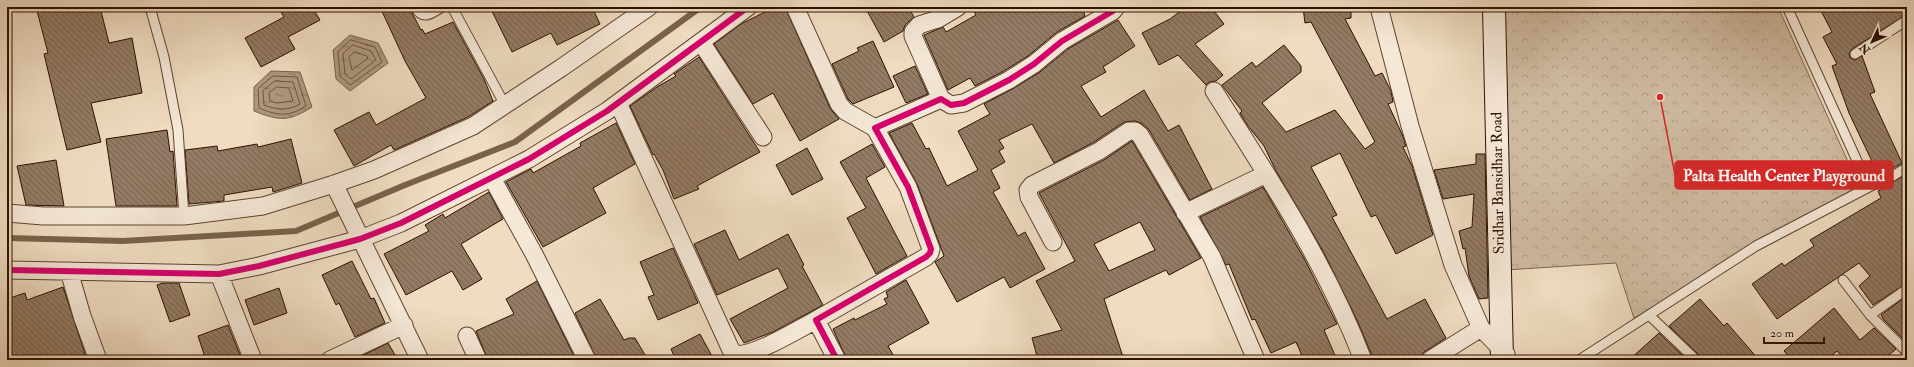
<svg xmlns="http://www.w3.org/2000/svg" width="1914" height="367" font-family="'IM FELL Double Pica',serif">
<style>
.forest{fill:url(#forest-crowns);stroke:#7e6450}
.water{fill:url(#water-ripples);stroke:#7a614c}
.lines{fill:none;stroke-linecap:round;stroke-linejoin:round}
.shore{stroke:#6e5440;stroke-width:1}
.stream{stroke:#7a614c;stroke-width:6}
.building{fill:url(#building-back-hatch);stroke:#2e1000;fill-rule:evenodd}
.lane-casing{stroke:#5e4330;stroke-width:11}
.street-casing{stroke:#5e4330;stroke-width:19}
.secondary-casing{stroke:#2e1000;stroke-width:24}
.lane{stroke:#f5e8d7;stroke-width:9}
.street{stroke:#f5e8d7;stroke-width:17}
.secondary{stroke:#f5e8d7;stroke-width:22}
.cycleway-casing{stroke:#f5e8d7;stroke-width:8}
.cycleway{stroke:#d6006c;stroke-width:6}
.labels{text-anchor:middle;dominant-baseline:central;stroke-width:4;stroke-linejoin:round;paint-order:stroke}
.street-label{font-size:15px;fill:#2e1000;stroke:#f5e8d7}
.leader{fill:none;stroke:#d62828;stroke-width:1.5}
.callout-dot{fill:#d62828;stroke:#f5e8d7;stroke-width:1.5}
.callout{fill:#d62828;stroke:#d62828;stroke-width:1.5}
.callout-label{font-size:16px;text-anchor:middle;font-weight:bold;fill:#fff}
</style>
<defs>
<pattern id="forest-crowns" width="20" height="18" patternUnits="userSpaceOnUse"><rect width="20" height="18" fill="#ceb9a0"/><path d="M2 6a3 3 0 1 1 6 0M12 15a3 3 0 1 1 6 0" fill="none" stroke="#b19e88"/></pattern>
<pattern id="water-ripples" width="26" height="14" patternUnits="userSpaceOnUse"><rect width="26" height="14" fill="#ad977f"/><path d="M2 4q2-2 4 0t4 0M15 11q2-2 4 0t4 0" fill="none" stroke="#8d7a66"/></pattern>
<pattern id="building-back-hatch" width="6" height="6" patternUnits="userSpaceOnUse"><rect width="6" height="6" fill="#927a64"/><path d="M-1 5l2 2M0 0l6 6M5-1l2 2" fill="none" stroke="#786350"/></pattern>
</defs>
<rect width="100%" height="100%" fill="#efdcc1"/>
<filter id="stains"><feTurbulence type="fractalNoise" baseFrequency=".005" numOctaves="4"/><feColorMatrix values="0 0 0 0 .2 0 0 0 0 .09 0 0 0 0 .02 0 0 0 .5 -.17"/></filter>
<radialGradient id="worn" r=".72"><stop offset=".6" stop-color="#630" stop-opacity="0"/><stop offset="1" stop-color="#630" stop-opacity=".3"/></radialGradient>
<path class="forest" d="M1501,7h277l82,181 -226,130 -18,-55 -112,7z"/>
<path class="water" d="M350,35l28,8 10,20 -38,28 -14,-12 -3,-29z
M271,71l29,1 12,35c-24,15 -32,14 -58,4v-24z"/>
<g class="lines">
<path class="shore" d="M351,40l24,7 7,15 -32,23 -10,-9 -2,-24z
M353,45l18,6 5,9 -25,19 -6,-5 -2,-20z
M355,52l12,4 1,2 -16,12 -3,-13z
M273,76l24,1 9,29c-17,11 -28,10 -47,2l-1,-19z
M275,81l18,1 7,22c-11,7 -24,6 -36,1l-1,-14z
M277,87l12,1 4,13 -16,2 -7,-2 -1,-8z"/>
<path class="stream" d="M7,238l116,3 173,-10 109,-46 110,-43 186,-135"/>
</g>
<path class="building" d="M36,7h64l9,36 23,-5 10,55 -51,10 10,39 -34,8 -23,-96 4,-1z
M278,7h34l8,13 -32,17 7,12 -34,18 -16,-29 39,-21z
M380,7h29l12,23 1,-1 3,5 28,-12 31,57 9,22 -25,16 -74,33 -3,-5 -37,21 -20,-36 35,-18 7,13 50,-27 -21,-37z
M490,7h102l8,17 -43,21 -6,-12 -39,19z
M775,7h10l45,101 9,11 -39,22 -27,-48 -20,11 -39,-60 27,-20z
M865,7h43l6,10 -9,8 -2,6 -19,11z
M972,7h110l3,9 -28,16 -29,24 -24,15 -29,15 -5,-8 -22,12 -24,-55 19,-8 3,5 30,-17z
M1186,7h25l13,17 -29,20 28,31 -7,6 -7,1 -3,3 -28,-30 -19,10 -17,-32 28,-14z
M1303,7h48v11l-6,1 30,57 7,-3 9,18 2,11 -5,2 14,30 4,12 -3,1 9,19 21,69 -37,19 -20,-39 -5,2 -31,-64 -29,14 26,48 -5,2 55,102 38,-20 21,39 -22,14 -4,8h-46l-17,-40 -34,-69 -47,-80 -12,-25 -16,-20 -8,-13 2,-2 -20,-26 30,-23 4,5 28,-22 17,21v6l-39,31 24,29 49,-22 30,39 10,-7 -64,-120 -6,1z
M1819,7h88v7l-55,35 -3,5 1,4 5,2 7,-4 13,36 -5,2 32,69 -23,13 -30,-63 -17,-47 5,-2 -14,-27 9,-5z
M1118,20l17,26 -32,21 3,5 -25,14 20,31 43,-27 24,41 11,-6 33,64 -22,11 -41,-70 -8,-7 -6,-2 -11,1 -30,20 -40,21 -22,-39 -33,16 5,8 -5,3 6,11 -14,8 9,18 -7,4 25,44 7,-4 20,37 -35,19 -6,-11 -47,25 -22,-40 9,-6 -27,-72 -28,-51 23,-10 14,26 3,-1 18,38 31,-16 -20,-39 32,-17 -6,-10 30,-16 26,-16 28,-23z
M873,41l21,46 -41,17 -5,-5 -16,-35 27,-13 -2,-3z
M699,57l61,95 -63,34 2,3 -25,10 -11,-29 -9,-16 -1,1 -23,-49 27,-19 19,-11 -2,-2z
M915,66l13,28 -22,9 -13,-27z
M616,123l19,41 -42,24 13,25 -63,34 -37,-65 25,-13 2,4 48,-27 -1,-3z
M167,130l3,22 3,-1 4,55h-61l-10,-67z
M291,139l11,44 -29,9 -1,-5 -48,8v6l-35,3 -4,-54 32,-4 1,5 39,-7 1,3z
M1132,141l69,117 -32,17 -3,-5 -62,29 20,61h-86l-6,-22 30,-8 -26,-49 39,-20 -36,-68 65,-33zM1140,222l15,28 -46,21 -15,-27z
M872,144l13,23 -19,11 41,78 -31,18 -29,-56 19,-10 -26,-46z
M807,148l16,31 -31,16 -16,-30z
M1476,154h9l3,144 -9,1 -10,-23 -4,-28 -2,1 -4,-18 13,-4 2,-33 -31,5 -9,-29 42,-6z
M56,160l8,46 -38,-1 -9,-39z
M1907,174v109l-34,22 -14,-19 11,-10 -11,-13 -82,56 -25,-35 30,-21 2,3 30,-20 -4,-6 71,-42 -3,-7 7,-3 -1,-1z
M1263,187l42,73 32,64 -13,6 13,30h-33l-8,-18 -25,11 -16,-34 -3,1 -23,-56 -3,1 -26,-48z
M489,192l14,27 -42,25 21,35 -19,11 -11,-19 -46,24 -22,-41 45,-23 -4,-6 18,-11 2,4z
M725,230l14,30 49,-26 16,31 -2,1 21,39 -50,27 -29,11 -14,-24 58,-31 -10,-20 -61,27 -23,-51z
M673,248l25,55 -40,17 -10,-23 6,-2 -14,-33z
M352,261l19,38 3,-1 11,25 -30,14 -16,-34 -3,2 -14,-30z
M906,280l23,43 -41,23 8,14h-49l-14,-31 21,-11 1,2 32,-16 -3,-5 4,-2 -2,-5z
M537,281l39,79h-88l-12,-29 38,-17 -8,-15z
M163,283h16l11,32 -20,7 -13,-37z
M63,287l24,73h-80v-61l18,-6 2,7z
M279,288l8,25 -33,12 -9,-25z
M1904,298l3,4v37l-2,2 -21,-21 -3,-5z
M600,299l24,41 5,-2h6l13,22h-51l-22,-47z
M1700,299l24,27 3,-3 32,37h-57l-2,-4 -31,-30z
M1834,308l26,32 14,-12 22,21 -13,11h-38l-8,-9 -11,9h-34l-8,-9z
M228,325l14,35h-36l-8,-24z
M1659,333l28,27h-58z
M700,334l14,26h-38l-5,-11z
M388,343l10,17h-33l-2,-5z"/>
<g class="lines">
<g class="lane-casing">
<path id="lane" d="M150,7l14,50 14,73 6,86
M415,7c8,14 16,7 27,0
M452,7l53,98
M1787,7l82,180
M1855,54l52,-34
M1843,280l27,35 37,37
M1649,315l47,45
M1870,315l37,-26
M1579,360l177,-114 113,-59 24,-11 14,-9"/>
</g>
<g class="street-casing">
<path id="street" d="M795,7l44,97 6,7 30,17
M1379,7l31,119 43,139 28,63 25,26
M701,42l62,95
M1214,91c55,87 112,172 149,269
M941,99l-28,-63v-4l6,-7 19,-6 20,-12
M618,103l113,247 6,5c23,-2 58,-24 79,-35
M492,178l42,76 53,106
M334,184l86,176
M7,213l36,3h141l79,-10 71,-22 40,-14 99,-44 88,-58 88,-61
M1185,213l81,-39
M1053,242l-24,-45 -1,-7 4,-5 67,-34 30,-20h6l5,4 72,122 44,103
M7,270l212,4 40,-8 101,-27 41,-16 128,-64 78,-48 141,-104
M69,271l13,45 16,44
M219,274l34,86
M467,336l11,24
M330,360l74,-35
M837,360l-21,-40 110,-63 4,-4 1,-4 -23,-62 -33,-59 66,-29 10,6 13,-2 45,-23 25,-16 28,-23 51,-30 3,-4
M1430,360l51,-32"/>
</g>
<g class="secondary-casing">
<path id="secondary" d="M1494,7l8,353"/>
</g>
<use href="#lane" class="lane"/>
<use href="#street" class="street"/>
<use href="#secondary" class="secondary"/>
<g class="cycleway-casing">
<path id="cycleway" d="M7,270l212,4 40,-8 101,-27 41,-16 128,-64 78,-48 141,-104
M837,360l-21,-40 110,-63 4,-4 1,-4 -23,-62 -33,-59 66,-29 10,6 13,-2 45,-23 25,-16 28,-23 51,-30 3,-4"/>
</g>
<use href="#cycleway" class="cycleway"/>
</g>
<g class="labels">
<g class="street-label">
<text transform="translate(1498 183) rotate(-91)">Sridhar Bansidhar Road</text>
</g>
</g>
<path class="leader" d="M1660 97L1675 175"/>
<circle class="callout-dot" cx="1660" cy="97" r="4"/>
<rect class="callout" x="1675" y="161" width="218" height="28" rx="4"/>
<g class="callout-label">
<text x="1784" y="181">Palta Health Center Playground</text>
</g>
<rect width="1914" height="367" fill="none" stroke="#efdcc1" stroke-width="24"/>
<rect x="8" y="8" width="1898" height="351" fill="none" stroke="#2e1000" stroke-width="2"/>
<rect x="12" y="12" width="1890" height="343" fill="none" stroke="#2e1000"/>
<g transform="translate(1872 42) rotate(226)" stroke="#f5e8d7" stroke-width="3" paint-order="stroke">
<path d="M0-3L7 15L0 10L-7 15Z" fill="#2e1000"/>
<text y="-6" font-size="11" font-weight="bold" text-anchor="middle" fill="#2e1000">N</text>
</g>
<path d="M1764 337v6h60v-6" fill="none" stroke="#2e1000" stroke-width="2"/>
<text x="1770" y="337" font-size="12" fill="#2e1000" stroke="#f5e8d7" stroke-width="3" paint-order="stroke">20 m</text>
<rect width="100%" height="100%" filter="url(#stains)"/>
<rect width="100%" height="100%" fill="url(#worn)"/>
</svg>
